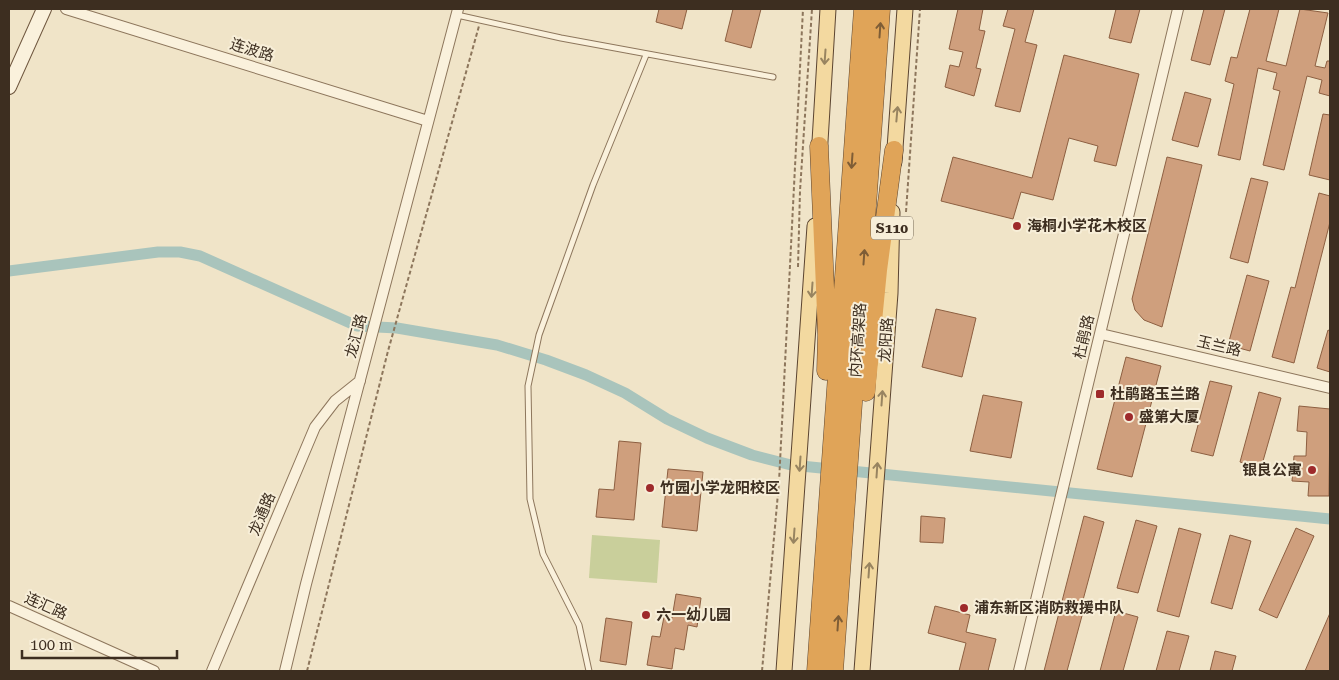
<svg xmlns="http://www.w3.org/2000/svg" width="1339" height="680" font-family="'Roboto Serif','Noto Sans SC',serif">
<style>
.green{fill:#c9cf9b}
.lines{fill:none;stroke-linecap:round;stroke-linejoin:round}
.canal{stroke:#a9c4bc;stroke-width:11}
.building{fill:#cf9f7d;stroke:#8d5f41}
.lane-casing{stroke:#8d765c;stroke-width:7}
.street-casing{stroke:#8d765c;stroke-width:12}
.secondary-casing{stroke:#6f573f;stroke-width:16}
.primary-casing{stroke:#5b4430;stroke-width:17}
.highway-casing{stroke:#5b4430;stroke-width:19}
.path{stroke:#8d765c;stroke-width:2;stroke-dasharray:4 2.5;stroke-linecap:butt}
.lane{stroke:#faf1dc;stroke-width:5}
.street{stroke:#faf1dc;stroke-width:10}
.secondary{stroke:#faf1dc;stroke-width:14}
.primary{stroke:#f3d9a0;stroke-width:15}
.highway{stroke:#e0a458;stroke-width:18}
.oneway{stroke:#7e5d36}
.oneway2{stroke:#988460}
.poi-dot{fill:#9e2a2b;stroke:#f7eed8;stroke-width:2}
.labels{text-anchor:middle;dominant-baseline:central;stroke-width:4;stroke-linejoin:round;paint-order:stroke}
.shield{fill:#f7eed8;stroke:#756857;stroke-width:1}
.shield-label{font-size:14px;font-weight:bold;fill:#3d2e20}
.street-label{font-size:15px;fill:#3d2e20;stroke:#f7eed8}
.poi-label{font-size:15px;font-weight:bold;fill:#3d2e20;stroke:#f7eed8;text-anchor:start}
</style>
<rect width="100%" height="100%" fill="#f0e4c8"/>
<path class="green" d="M592,535l68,5 -3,43 -68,-5z"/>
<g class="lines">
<path class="canal" d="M9,271l149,-19h22l20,4 157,70 40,2 100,17 49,15 40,15 39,18 42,26 40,19 45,17 39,10 539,54"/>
</g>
<path class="building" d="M659,9h28l-5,20 -26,-7z
M733,9h28l-10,39 -26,-7z
M958,9h25l-4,21 6,1 -9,37 5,1 -7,27 -29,-9 5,-22 9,2 4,-15 -14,-3z
M1008,9h26l-9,33 12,3 -17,67 -25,-6 20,-77 -12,-3z
M1116,9h24l-9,34 -22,-5z
M1204,9h21l-15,56 -19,-5z
M1250,9h29l-13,52 20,5 14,-57 28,4 -13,53 10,2 2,-7h3v35l-11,-3 3,-13 -15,-4 -23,94 -21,-5 17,-74 -7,-2 4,-16 -19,-5 -18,92 -22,-5 16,-71 -9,-3 6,-24 6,1z
M1064,55l75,19 -23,92 -22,-5 4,-15 -29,-8 -16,62 -32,-8 -8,27 -72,-18 12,-44 79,21z
M1185,92l26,7 -13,48 -26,-7z
M1323,114l7,1v65l-21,-5z
M1167,157l35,8 -40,162 -18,-7 -9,-10 -3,-11z
M1251,178l17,4 -20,81 -18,-5z
M1319,193l11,3v26l-36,141 -22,-6 19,-70 4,1z
M1247,275l22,6 -19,70 -22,-6z
M936,309l40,9 -14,59 -40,-10z
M1328,330l2,1v41l-13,-4z
M1126,357l35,9 -29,111 -35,-8z
M1210,381l22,5 -19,70 -22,-5z
M1259,392l22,6 -20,70 -21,-6z
M983,395l39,7 -11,56 -41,-7z
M1299,406l31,3 -1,87h-21l1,-14 -17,-1 2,-25h12l1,-24 -10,-1z
M619,441l22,2 -7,77 -38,-3 3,-28 15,1z
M668,469l35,3 -6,59 -35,-4z
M921,516l24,2 -2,25 -23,-1z
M1084,516l20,6 -21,78 3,1 -19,70h-23z
M1136,520l21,6 -19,67 -21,-5z
M1179,528l22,6 -22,83 -22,-6z
M1296,528l18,8 -37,82 -18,-8z
M1230,535l21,6 -19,68 -21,-6z
M676,594l25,4 -4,29 -9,-2 -4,25 -9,-2 -3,21 -25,-4 5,-29 8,1 4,-20 8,1z
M935,606l35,9 -4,17 30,7 -8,32h-29l7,-28 -38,-10z
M1116,611l22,6 -15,54h-23z
M1330,613v58h-25z
M606,618l26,4 -6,43 -26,-4z
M1167,631l22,5 -10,35h-23z
M1215,651l21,5 -4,15h-22z"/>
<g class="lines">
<g class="lane-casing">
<path id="lane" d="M457,15l104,23 212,39
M589,671l-10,-46 -36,-71 -13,-55 -2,-113 11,-51 54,-150 53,-130"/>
</g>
<g class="street-casing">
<path id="street" d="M66,9l362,112
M1101,334l229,54
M9,606l145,65
M212,671l103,-244 20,-26 25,-20
M285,671l21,-87 152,-575
M1019,671l159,-662"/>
</g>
<g class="secondary-casing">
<path id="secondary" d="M9,87l35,-78"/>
</g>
<g class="primary-casing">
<path id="primary" d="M819,158l9,-149
M894,162l11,-153
M784,671l31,-445
M862,671l28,-378 2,-81"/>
</g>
<g class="highway-casing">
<path id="highway" d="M819,146l8,189 -1,36
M866,392l12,-122 16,-120
M816,671l47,-662
M834,671l47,-662"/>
</g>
<path class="path" d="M906,212l14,-203
M798,267l2,-76 12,-182
M307,671l81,-320 91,-325
M762,671l17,-189 24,-473"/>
<use href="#lane" class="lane"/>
<use href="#street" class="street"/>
<use href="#secondary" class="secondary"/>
<use href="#primary" class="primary"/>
<use href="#highway" class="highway"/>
</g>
<defs><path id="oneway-shaft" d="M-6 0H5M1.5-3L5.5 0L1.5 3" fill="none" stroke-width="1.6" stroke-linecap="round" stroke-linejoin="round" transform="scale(1.25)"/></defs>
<g class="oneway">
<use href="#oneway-shaft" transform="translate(880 30) rotate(-86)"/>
<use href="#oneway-shaft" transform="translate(852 161) rotate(94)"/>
<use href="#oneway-shaft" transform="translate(864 257) rotate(-86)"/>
<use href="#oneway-shaft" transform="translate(838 623) rotate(-86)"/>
</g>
<g class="oneway2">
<use href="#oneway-shaft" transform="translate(825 57) rotate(94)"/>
<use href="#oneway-shaft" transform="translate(897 114) rotate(-85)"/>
<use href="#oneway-shaft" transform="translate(812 290) rotate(94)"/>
<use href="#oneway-shaft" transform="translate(882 398) rotate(-86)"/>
<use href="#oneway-shaft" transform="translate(800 464) rotate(94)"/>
<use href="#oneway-shaft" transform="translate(877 470) rotate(-86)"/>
<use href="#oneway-shaft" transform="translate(794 536) rotate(94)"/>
<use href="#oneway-shaft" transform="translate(869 570) rotate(-86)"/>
</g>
<g class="poi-dot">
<circle cx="1017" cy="226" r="5"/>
<rect x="1095" y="389" width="10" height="10" rx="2.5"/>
<circle cx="1129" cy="417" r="5"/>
<circle cx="1312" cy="470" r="5"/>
<circle cx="650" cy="488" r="5"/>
<circle cx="964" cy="608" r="5"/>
<circle cx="646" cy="615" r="5"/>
</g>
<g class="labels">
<rect class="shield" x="871" y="216.5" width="42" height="23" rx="4"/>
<g class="shield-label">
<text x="892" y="228">S110</text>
</g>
<g class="street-label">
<text transform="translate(252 50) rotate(17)">连波路</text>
<text transform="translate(356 336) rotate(-75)">龙汇路</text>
<text transform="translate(1084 337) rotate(-77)">杜鹃路</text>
<text transform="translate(858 340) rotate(-86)">内环高架路</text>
<text transform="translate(886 340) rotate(-86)">龙阳路</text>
<text transform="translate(1219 346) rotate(13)">玉兰路</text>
<text transform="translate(262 514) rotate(-67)">龙通路</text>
<text transform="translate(46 606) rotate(24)">连汇路</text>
</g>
<g class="poi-label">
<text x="1027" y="226">海桐小学花木校区</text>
<text x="1110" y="394">杜鹃路玉兰路</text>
<text x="1139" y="417">盛第大厦</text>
<text x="1302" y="470" text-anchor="end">银良公寓</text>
<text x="660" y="488">竹园小学龙阳校区</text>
<text x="974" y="608">浦东新区消防救援中队</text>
<text x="656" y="615">六一幼儿园</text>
</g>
</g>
<rect width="1339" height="680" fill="none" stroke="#3d2e20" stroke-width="20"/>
<path d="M22 650v8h155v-8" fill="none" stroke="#3d2e20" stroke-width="2.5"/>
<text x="30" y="650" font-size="15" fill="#3d2e20" stroke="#f7eed8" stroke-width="4" paint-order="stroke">100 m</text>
</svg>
